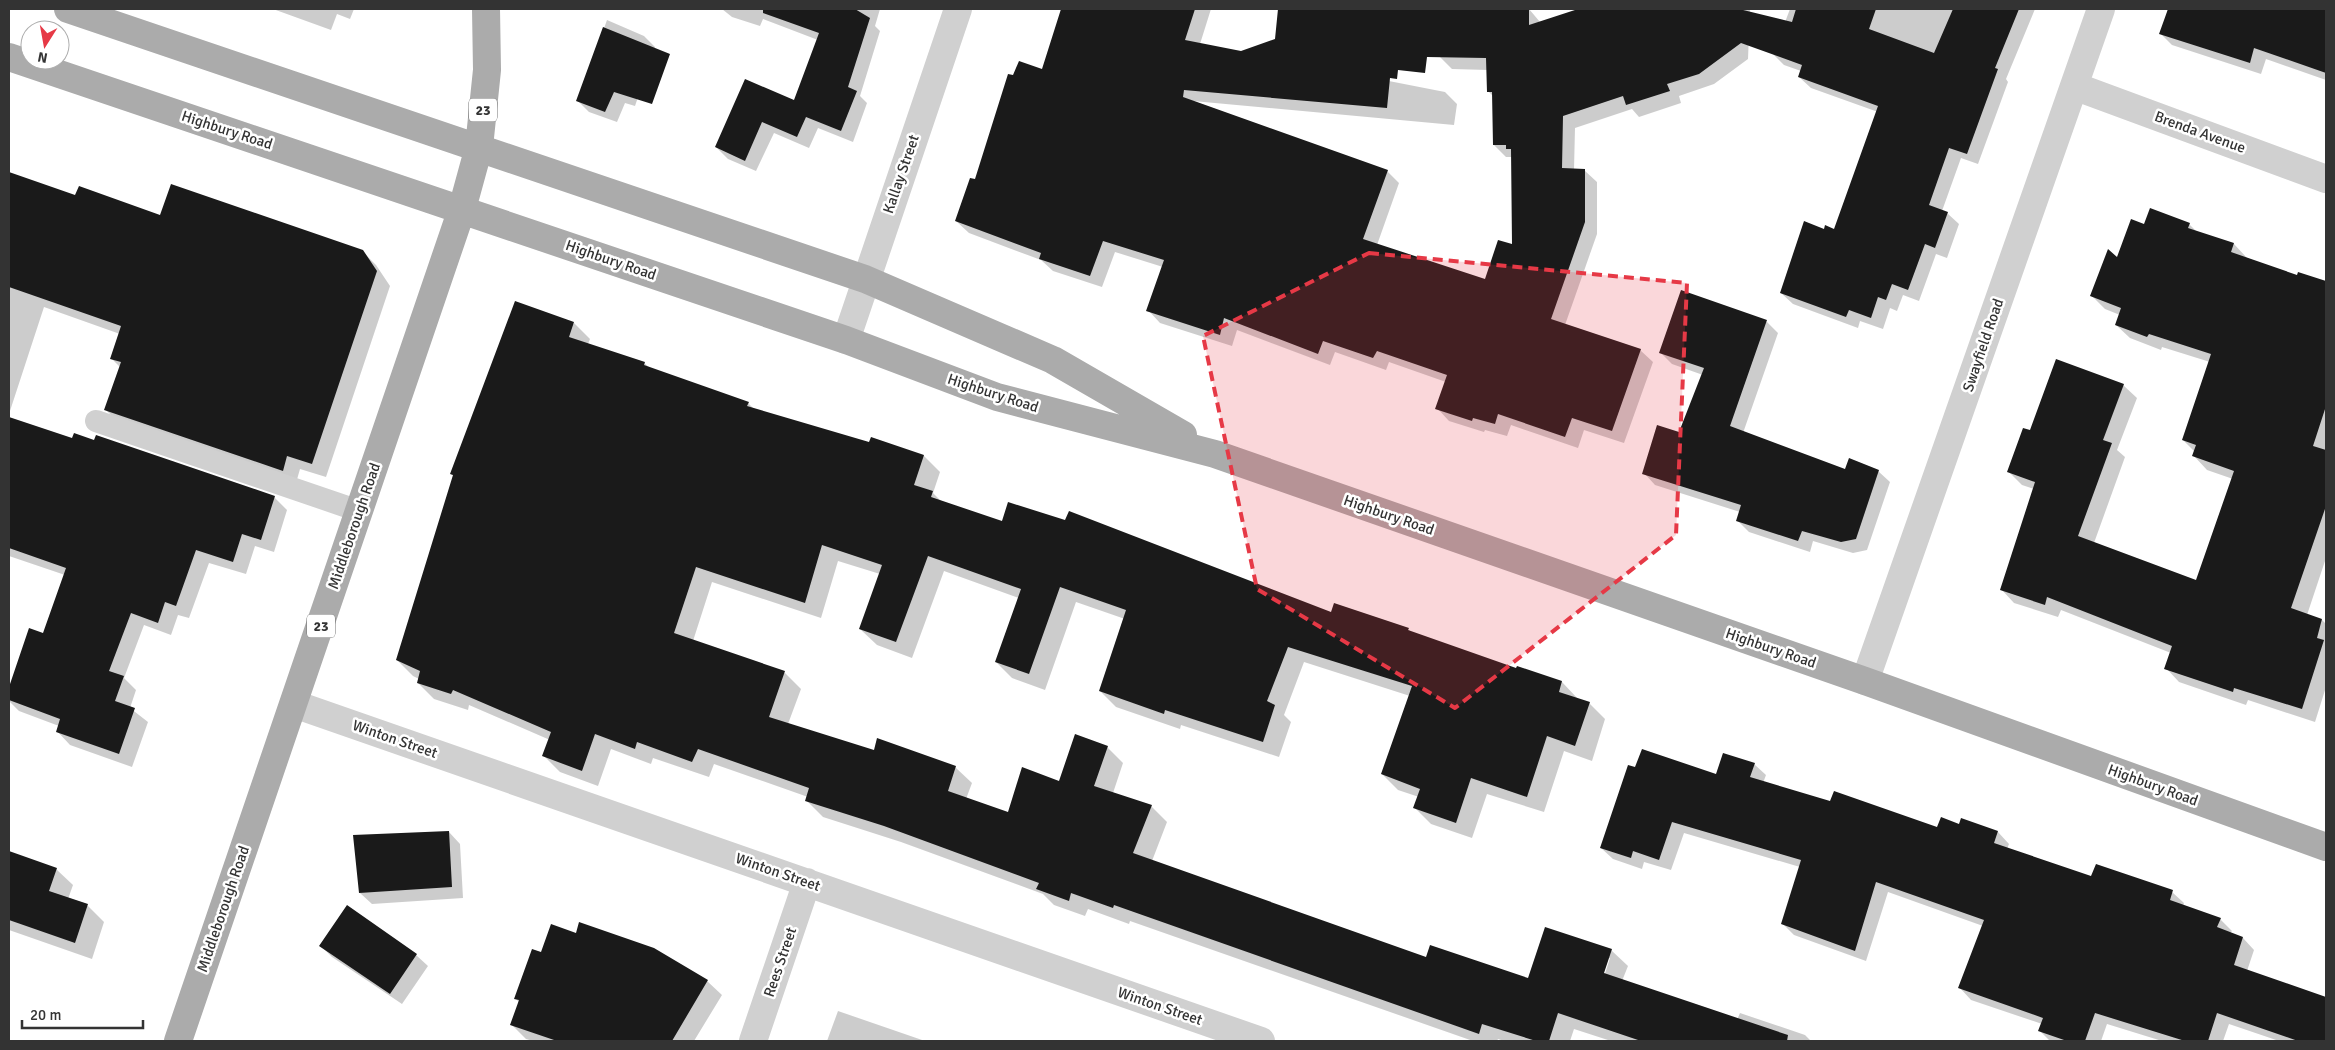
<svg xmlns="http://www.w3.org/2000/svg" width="2335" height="1050" font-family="Signika,sans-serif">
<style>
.shadow{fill:#0003;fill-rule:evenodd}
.building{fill:#1a1a1a;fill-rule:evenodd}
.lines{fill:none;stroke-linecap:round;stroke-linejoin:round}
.service{stroke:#d0d0d0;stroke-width:22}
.minor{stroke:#d0d0d0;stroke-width:28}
.primary{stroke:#ababab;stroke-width:28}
.marked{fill:#e63946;fill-opacity:0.2;stroke:#e63946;stroke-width:4;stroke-dasharray:10 6;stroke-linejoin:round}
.labels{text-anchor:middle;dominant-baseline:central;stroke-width:5;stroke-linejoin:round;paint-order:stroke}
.shield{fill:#fff;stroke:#707070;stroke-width:1}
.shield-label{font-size:14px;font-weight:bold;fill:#333}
.street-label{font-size:15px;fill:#333;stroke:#fff}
</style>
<rect width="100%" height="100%" fill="#fff"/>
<path class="shadow" d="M273,9h81l-4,10 -13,-5 -6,16z
M722,9h158l-5,17 5,5 -20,65 7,7 -14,39 -35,-14 -9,20 -35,-15 -18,38 -28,-12 -12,-12 78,-46 24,-61 -55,-21 -3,7 -28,-9z
M1062,9h149l-11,35 245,48 12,12 -3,21 -261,-24 194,70 12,12 -22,62 109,36 27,-35v-89h-7l-12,-12 -1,-49 -5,-5v-21l-36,-1 -13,-13 2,-6 -159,-41h247l11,13 42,-13h21l8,9 27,-9h112l-2,50 -34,25 -35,12 2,7 -42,14 -7,-8 -57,19 -1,42h10l13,12v52l-32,91 75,25 13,12 -29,81 -40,-13 -6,18 -67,-23 -4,11 -22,-6 -1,2 -35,-11 -12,-13 9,-26 -57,-20 -3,8 -51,-18 -5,13 -93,-35 -5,16 -72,-23 -12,-13 15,-43 -48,-15 -13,35 -49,-16 -12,-11 -72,-27 -13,-12 20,-40 38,-104 29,-6z
M1790,9h245l-29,70 2,3 -30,82 -17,-6 -19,53 5,2 12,11 -12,34 -11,-4 -17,47 -16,-6 -6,16 -7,-3 -7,21 -23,-8 -2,7 -65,-24 -12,-11 44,-63h10l43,-118 -67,-24 -12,-11 2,-6 -17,-6 -11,-11z
M2168,9h158v71l-60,-21 -5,15 -89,-29 -11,-11z
M607,20l37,16 11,11 -20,59 -10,-3 -8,19 -28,-10 -11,-11z
M9,174l67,23 85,20 201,34 14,14 14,21 -64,191 -26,-8 -4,14 -177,-60 -13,-13 14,-43 -9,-9 9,-24 -76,-27 -35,107z
M2189,224l8,8 37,12 13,14 51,19 1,-3 27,8v276l-19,57 15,5 4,4v63l-11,35 -67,-22 -2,5 -67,-23 -13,-14 5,-15 -110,-43 -3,7 -44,-14 -13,-14 33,-100 -12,-4 -13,-13 22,-40 92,-47 14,13 -20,52 8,7 -31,86 103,38 36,-102 -26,-9 -13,-14 1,-4 -12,-12 27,-78 -48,-15 -1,3 -31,-12 -14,-13 4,-10 -15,-6 -13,-13 53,-71z
M1682,292l85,30 11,11 -35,100 103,38h32l12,11 -23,68 -14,3 -40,-12 -3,11 -61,-20 -12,-12 3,-8 -85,-27 -11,-12 36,-39 23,-59 -31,-11 -12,-12z
M574,323l16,16 -2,5 56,19 6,5 98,35 6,6 116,35 54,12 16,16 -7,21 9,9 61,21 329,91 76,15 4,4 105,36v-2l45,15 16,17 11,4 16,16 -13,42 -28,-10 -20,61 -57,-18 -15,44 -41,-14 -16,-16 4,-11 -21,-7 -16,-16 28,-78 -106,-34 -20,53 7,7 -12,35 -98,-32 -1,4 -64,-22 -16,-16 25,-72 -49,-17 -31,88 -33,-12 -16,-16 23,-64 -75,-27 -32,87 -35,-13 -17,-16 20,-55 -42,-13 -17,57 -109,-36 -19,59 92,32 16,16 -13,35 86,28 81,15 17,16 -6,16 42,14 51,-31 48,-35 16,16 -10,30 38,13 16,16 -15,39 275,97 102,22 82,-30 17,16 -6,15 115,39 3,-7 65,22 6,6h-200l-37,-12 -4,12h-66l-6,-2 -1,2h-24l-343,-120 -1,3 -41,-15 -3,7 -31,-11 -11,-11 -142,-52 -78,-25 -16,-16 1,-4 -94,-33 -5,13 -56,-19 -2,6 -40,-15 -13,37 -38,-14 -16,-16 6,-16 -81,-35 -1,5 -34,-11 -16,-16 1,-4 -6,-3 -16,-16 57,-184 -3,-2zM1608,958h2l-7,22 -2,-1z
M9,418l64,22 201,57 13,13 -13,42 -19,-6 -9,28 -37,-11 -20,55 -11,-3 -7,20 -27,-10 -20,53 12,12 -6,18 18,14 -16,45 -62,-22 -13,-14 2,-5 -40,-15 -10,-10v-11l21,-61 14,5 21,-59 -56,-19z
M1754,764l12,11 -3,8 68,20 107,25 22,-2 38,6 11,12 -2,5 85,29 80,14 12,11 -1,3 37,13 12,12 -2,2 13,5 11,12 -7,21 79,27v43h-47l-50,-17 -6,17h-61l-55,-17 -6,17h-51l-10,-10 2,-7 -71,-24 -11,-12 23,-62 -95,-34 -22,69 -72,-26 -12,-12 18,-56 -116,-34 -13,37 -27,-8 -2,7 -29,-10 -12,-11 116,-72z
M449,832l11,12 3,54 -91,6 -12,-11z
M9,852l47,17 17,16 -5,14 20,7 16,16 -12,37 -83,-29z
M347,907l69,48 12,11 -26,38 -70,-47 -11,-11z
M542,954l165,27 15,14 -28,46h-161l-7,-2 -14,-14 8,-22 -5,-5z
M838,1011l87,30h-98z"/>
<path class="building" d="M763,9h92l15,9 -22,69 9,4 -16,40 -35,-14 -9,20 -35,-15 -17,39 -30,-14 30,-68 49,21 25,-67 -56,-20z
M1061,9h134l-10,31 56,11 34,-12 3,-30h251v16l49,-16h161l53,13 4,-13h80l-7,20 65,24 19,-44h66l-24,59 3,1 -31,85 -18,-6 -20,57 19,7 -13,36 -10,-4 -17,46 -16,-6 -6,16 -8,-3 -7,21 -22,-8 -3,7 -66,-24 24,-72 20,8 1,-4 9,4 44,-123 -80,-29 4,-12 -61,-22 -42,31 -32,10 3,7 -44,14 -3,-9 -60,20 -1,52 23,1v53l-34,97 90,30 -29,82 -40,-13 -7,19 -67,-23 -3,10 -22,-6 -1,3 -37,-12 12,-34 -70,-24 -4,7 -50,-17 -5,13 -94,-36 -4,17 -74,-24 18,-51 -61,-19 -13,35 -51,-17 2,-6 -86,-32 15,-43 5,1 33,-105 5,1 6,-14 23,8zM1427,57l59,1 1,34h5l1,53h13v4h5l1,95 -14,-4 -13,39 -122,-40 25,-69 -205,-73 1,-7 203,18 3,-30 7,1 1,-9 27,3z
M2168,9h158v64l-72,-25 -4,15 -91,-29z
M603,27l67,27 -18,50 -38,-12 -9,20 -29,-11z
M9,172l66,23 4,-9 81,29 11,-31 192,66 14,21 -65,193 -25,-8 -4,15 -179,-61 17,-48 -11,-3 11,-33 -112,-39z
M2150,208l40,15 -2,5 46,15 -3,9 66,23 1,-3 28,9v125l-13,40 13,4v56l-35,102 31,11 -5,19 7,2 -22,69 -68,-21 -1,4 -69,-23 8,-23 -125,-49 -2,8 -45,-15 35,-108 -28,-10 16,-44 7,2 26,-71 68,25 -21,56 9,3 -34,93 118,44 38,-109 -42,-15 4,-11 -14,-5 29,-86 -62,-20 -2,3 -32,-12 6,-17 -31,-12 18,-47 9,8 14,-38 13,5z
M1681,290l86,30 -37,106 115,43 4,-11 30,12 -23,69 -15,3 -39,-11 -4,10 -62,-20 5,-16 -99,-31 15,-49 22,7 25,-64 -45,-15z
M515,301l59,21 -5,15 76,25 -1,3 105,37 -2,4 122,36 2,-5 53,18 -10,30 19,6 -2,6 71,24 6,-19 57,18 4,-9 262,101 3,-9 75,25 -1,2 108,38 1,-2 45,15 -3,11 31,10 -15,44 -28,-10 -20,61 -56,-19 -15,45 -43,-15 7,-19 -39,-15 31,-88 -124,-39 -21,54 8,4 -12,37 -98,-32 -1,4 -65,-23 27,-81 -66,-23 -31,87 -34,-12 26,-73 -93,-33 -32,86 -37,-13 23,-64 -60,-20 -17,58 -109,-36 -22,66 111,38 -16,46 105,33 3,-12 79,28 -8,25 60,21 14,-45 37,14 16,-47 33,12 -14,40 58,19 -19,48 293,104 4,-12 98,33 17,-51 67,22 -8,24 184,62 -1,6h-146l-83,-28 -9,28h-13l-54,-17 -3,10 -365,-129 -1,3 -42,-15 -2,8 -33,-12 3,-6 -155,-57 -79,-25 4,-13 -111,-39 -6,13 -55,-20 -2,7 -40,-15 -13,37 -40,-15 9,-24 -98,-42 -2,4 -34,-11 3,-12 -24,-11 57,-185 -3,-1z
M9,417l63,21 2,-5 20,7 2,-5 179,61 -14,44 -19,-6 -9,28 -37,-12 -20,56 -11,-4 -7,21 -27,-10 -22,58 15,5 -9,25 20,7 -16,46 -63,-22 4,-13 -51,-19v-13l20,-59 14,5 23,-65 -57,-20z
M1642,749l74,25 7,-21 32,10 -5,14 80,24 4,-10 103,36 4,-10 18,7 2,-6 37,13 -4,12 97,33 5,-12 77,26 -3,10 51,18 -4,9 26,10 -9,28 92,32v44h-28l-81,-28 -9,28h-23l-90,-28 -10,28h-18l-29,-10 5,-13 -85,-30 26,-68 -108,-38 -21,69 -74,-27 20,-64 -129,-38 -13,38 -26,-9 -2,7 -31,-10 28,-83 7,2z
M449,831l3,56 -93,6 -6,-58z
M9,851l48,17 -8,23 39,13 -13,39 -66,-23z
M347,905l70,49 -27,40 -71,-48z
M579,922l75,26 54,32 -36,61h-115l-47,-16 9,-25 -5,-1 18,-50 9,3 10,-28 25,9z"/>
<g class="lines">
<path class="service" d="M96,421l263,90"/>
<path class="minor" d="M2074,86l252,93
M846,340l112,-331
M1865,681l236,-672
M294,704l967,337
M753,1041l54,-159"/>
<path class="primary" d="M68,9l797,270 188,81 130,75
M9,57l837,283 151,57 218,57 650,227 461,166
M178,1041l284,-832 17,-62 8,-77 -1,-61"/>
</g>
<path class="marked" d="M1369,253l318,30 -11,252 -221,173 -198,-119 -54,-253z"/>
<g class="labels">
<g class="shield">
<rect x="469" y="98.5" width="28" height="23" rx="4"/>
<rect x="307" y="614.5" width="28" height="23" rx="4"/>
</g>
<g class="shield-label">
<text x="483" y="110">23</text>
<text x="321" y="626">23</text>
</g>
<g class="street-label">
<text transform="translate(227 130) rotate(18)">Highbury Road</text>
<text transform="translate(2200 132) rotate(20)">Brenda Avenue</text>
<text transform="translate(901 174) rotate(-71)">Kallay Street</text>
<text transform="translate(611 260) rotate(19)">Highbury Road</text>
<text transform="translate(1983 345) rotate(-71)">Swayfield Road</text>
<text transform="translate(993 393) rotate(18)">Highbury Road</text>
<text transform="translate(1389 515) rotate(19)">Highbury Road</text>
<text transform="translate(354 526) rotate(-71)">Middleborough Road</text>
<text transform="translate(1771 648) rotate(19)">Highbury Road</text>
<text transform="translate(395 739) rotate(19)">Winton Street</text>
<text transform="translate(2153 785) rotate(20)">Highbury Road</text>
<text transform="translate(778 872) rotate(19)">Winton Street</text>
<text transform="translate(223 909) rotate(-71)">Middleborough Road</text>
<text transform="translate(780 962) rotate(-71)">Rees Street</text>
<text transform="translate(1160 1006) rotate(19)">Winton Street</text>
</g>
</g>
<rect width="2335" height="1050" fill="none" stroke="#333333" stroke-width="20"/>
<g transform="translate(45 45) rotate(191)"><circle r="24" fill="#ffffff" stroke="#adadad"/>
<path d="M0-4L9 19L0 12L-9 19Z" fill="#e63946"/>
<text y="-8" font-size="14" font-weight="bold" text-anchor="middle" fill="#333333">N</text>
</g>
<path d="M22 1020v8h121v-8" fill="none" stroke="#333333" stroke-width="2.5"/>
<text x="30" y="1020" font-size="15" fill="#333333" stroke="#ffffff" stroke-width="4" paint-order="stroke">20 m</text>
</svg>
